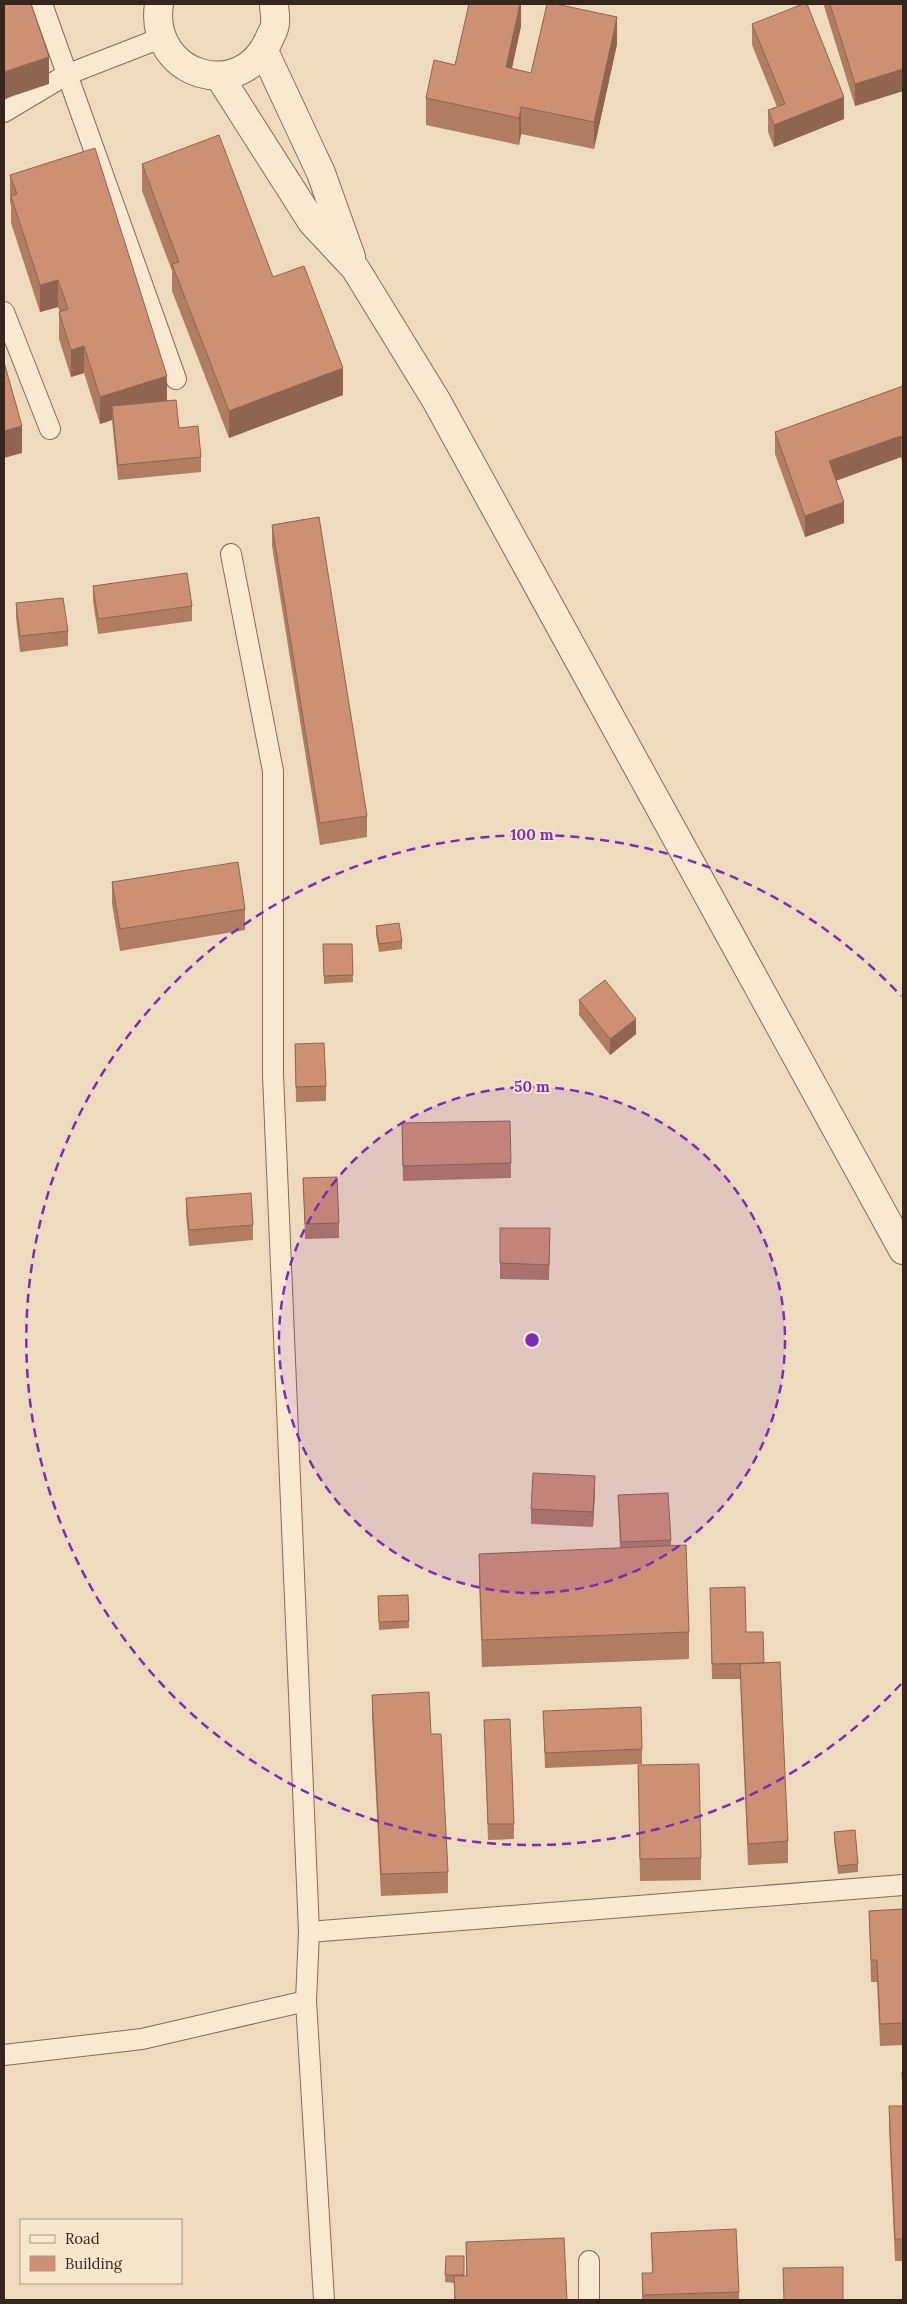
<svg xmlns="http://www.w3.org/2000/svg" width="907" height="2304" font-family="Lora,serif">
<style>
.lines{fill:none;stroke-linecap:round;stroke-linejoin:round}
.service-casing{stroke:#866b56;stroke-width:22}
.minor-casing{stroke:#866b56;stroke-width:30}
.tertiary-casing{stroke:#866b56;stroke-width:30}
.service{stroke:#f9e9d0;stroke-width:20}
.minor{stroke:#f9e9d0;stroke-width:28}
.tertiary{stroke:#f9e9d0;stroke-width:28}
.wall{fill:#b07c62}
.shaded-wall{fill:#906550}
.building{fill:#cd9072;stroke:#906550}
.ring{fill:none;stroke:#7b2cbf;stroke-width:2.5;stroke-dasharray:9 6}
.centre{fill:#7b2cbf;stroke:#f5e6cc;stroke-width:2.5}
.ring-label{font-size:15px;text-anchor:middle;font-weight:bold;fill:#7b2cbf;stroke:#f5e6cc;stroke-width:4;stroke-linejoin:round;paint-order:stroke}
</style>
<rect width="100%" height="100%" fill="#eedbbd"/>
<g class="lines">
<g class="service-casing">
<path id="service" d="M42,4l134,375
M4,112l62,-37 95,-37
M4,312l46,117
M231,554l42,217v304l36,857 -3,69 18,299
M309,1932l594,-47
M4,2055l138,-16 164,-38
M589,2300v-39"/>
</g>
<g class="minor-casing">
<path id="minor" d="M159,4c-11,72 84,101 111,33 2,-4 5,-9 5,-14 1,-6 -1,-13 -1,-19"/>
</g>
<g class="tertiary-casing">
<path id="tertiary" d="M264,51l57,122 30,84
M219,76l93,146 43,46 81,132 467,850"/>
</g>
<use href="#service" class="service"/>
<use href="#minor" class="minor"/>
<use href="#tertiary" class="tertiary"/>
</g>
<path class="wall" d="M521,4v22l-9,43 19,4 86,-29 -23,105 -73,-15 -2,11 -93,-20v-27l29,-33z
M824,4h79v87l-48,15 -31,-100z
M752,24l92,95 -70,28 -6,-15v-22l9,-3 -25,-62z
M142,164l131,113 70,118 -114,43 -57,-147v-20l-30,-80z
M10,175l157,225 12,28 22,29v15l-83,8 -6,-60 -12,4 -16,-51 -13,4 -12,-38v-27h1l-2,-5 -18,5 -29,-89v-17l-1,-4z
M903,386v78l-2,-7 -65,24 8,42 -39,14 -30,-83v-22z
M272,525l95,291v21l-47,8 -48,-299z
M93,586l99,20v15l-94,13 -5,-33z
M16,603l52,28v15l-48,6 -4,-34z
M112,882l133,27v21l-125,21 -8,-47z
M376,926l26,15v8l-23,3 -3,-18z
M323,944h29l1,38 -29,2z
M579,1000l57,34 -26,21 -31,-40z
M295,1044l31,42v15l-30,1z
M402,1139l109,24v15l-108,3z
M303,1178l36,45v15l-34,1z
M186,1198l67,27v15l-64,6 -3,-32z
M500,1228l50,15 -1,37 -49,-1z
M595,1491l-2,36 -62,-3v-15z
M618,1495l53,45v6l18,86v27l-207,8 -3,-86v-27l141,-6z
M710,1588l36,44 18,31 24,178v22l-40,2 -8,-186h-28z
M408,1595l1,33 -30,2 -1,-34z
M372,1695l59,39 17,138v21l-67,3 -9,-180z
M543,1711l99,38v15l-97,4z
M484,1720l30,104v15l-26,1z
M638,1765l63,93v22l-61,1z
M834,1832l24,32v8l-20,2 -4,-34z
M903,1909v136l-23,1 -3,-64h-6l-2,-71z
M902,2072h1v189h-8l-6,-133v-22h14z
M651,2233l88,59v8h-97v-27h10z
M466,2242l101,58h-113v-17l-9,-1 1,-26h18v20h2z"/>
<path class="shaded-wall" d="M520,4h1v22l-15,68v-27z
M617,17v27l-23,105v-27z
M49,57v27l-45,15v-27z
M903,69v22l-48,15v-22z
M844,97v22l-70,28v-22z
M521,107v27l-2,11v-27z
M58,280v27l-18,5v-27z
M84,346v27l-13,4v-27z
M343,368v27l-114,43v-27z
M167,376v27l-55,3v14l-12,4v-27z
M22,426v27l-18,5v-27z
M901,436v21l-72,26v-22z
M844,502v21l-39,14v-21z
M636,1019v15l-26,21v-16z
M595,1476v15l-2,36v-15z"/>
<path class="building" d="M4,4h27l18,53 -45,15z
M469,4h51l-14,63 25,6 16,-69h9l61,13 -23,105 -73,-15 -2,11 -93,-20 8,-38 21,5z
M803,4h4l37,93 -70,28 -6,-15 17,-6 -33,-80z
M830,4h73v65l-48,15z
M219,135l54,142 31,-11 39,102 -114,43 -57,-147 7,-2 -37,-98z
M95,148l72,228 -67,21 -16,-51 -13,4 -12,-38 9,-3 -10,-29 -18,5 -29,-89 6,-2 -7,-19z
M4,362l18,64 -18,5z
M903,386v56l-2,-6 -72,25 15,41 -39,14 -30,-84z
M176,400l3,28 19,-2 3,31 -83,8 -6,-59z
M319,517l48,299 -47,7 -48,-298z
M187,573l5,33 -94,13 -5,-33z
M63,598l5,33 -48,5 -4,-33z
M238,862l7,47 -125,20 -8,-47z
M399,923l3,18 -23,3 -3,-18z
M323,944h29l1,31 -29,1z
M605,980l31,39 -26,20 -31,-39z
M324,1043l2,43 -30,1 -1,-43z
M510,1121l1,42 -108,3 -1,-43z
M337,1177l2,46 -34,1 -2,-46z
M251,1193l2,32 -64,5 -3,-32z
M500,1228h50l-1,37 -49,-2z
M533,1473l62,3 -2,36 -62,-3z
M668,1493l3,47 -50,2 -3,-47z
M686,1545l3,87 -207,8 -3,-86z
M745,1587l1,45h17l1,31 -52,1 -2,-76z
M408,1595l1,26 -30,1 -1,-26z
M780,1662l8,179 -40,3 -8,-180z
M429,1692l2,42h10l7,138 -67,2 -9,-179z
M641,1707l1,42 -97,4 -2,-42z
M510,1719l4,105h-26l-4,-104z
M699,1764l2,94 -61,1 -2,-94z
M855,1830l3,34 -20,2 -4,-34z
M903,1909v114l-23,1 -3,-64h-6l-2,-49z
M902,2072h1v20z
M889,2106h14v133h-8z
M736,2229l3,63 -96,3 -1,-22h11l-2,-40z
M564,2238l3,62h-112l-1,-24h13l-1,-34z
M446,2256h18v19h-19z
M843,2267v33h-59l-1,-32z"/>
<circle cx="532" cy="1340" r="253" fill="#7b2cbf" fill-opacity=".12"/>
<g class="ring">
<circle cx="532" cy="1340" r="253"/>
<path d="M901 1684A505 505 0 1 1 901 996"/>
</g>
<circle cx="532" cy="1340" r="8" class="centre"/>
<g class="ring-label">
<text x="532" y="840">100 m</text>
<text x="532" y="1092">50 m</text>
</g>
<rect width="907" height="2304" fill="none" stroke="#35251b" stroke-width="10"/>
<rect x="20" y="2219" width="162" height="65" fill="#f5e6cc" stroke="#a89985"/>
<rect x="30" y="2235" width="25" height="8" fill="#f9e9d0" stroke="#a89985"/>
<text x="65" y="2244" font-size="15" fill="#35251b">Road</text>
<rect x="30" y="2256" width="25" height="15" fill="#cd9072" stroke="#a89985"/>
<text x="65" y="2269" font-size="15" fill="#35251b">Building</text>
</svg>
